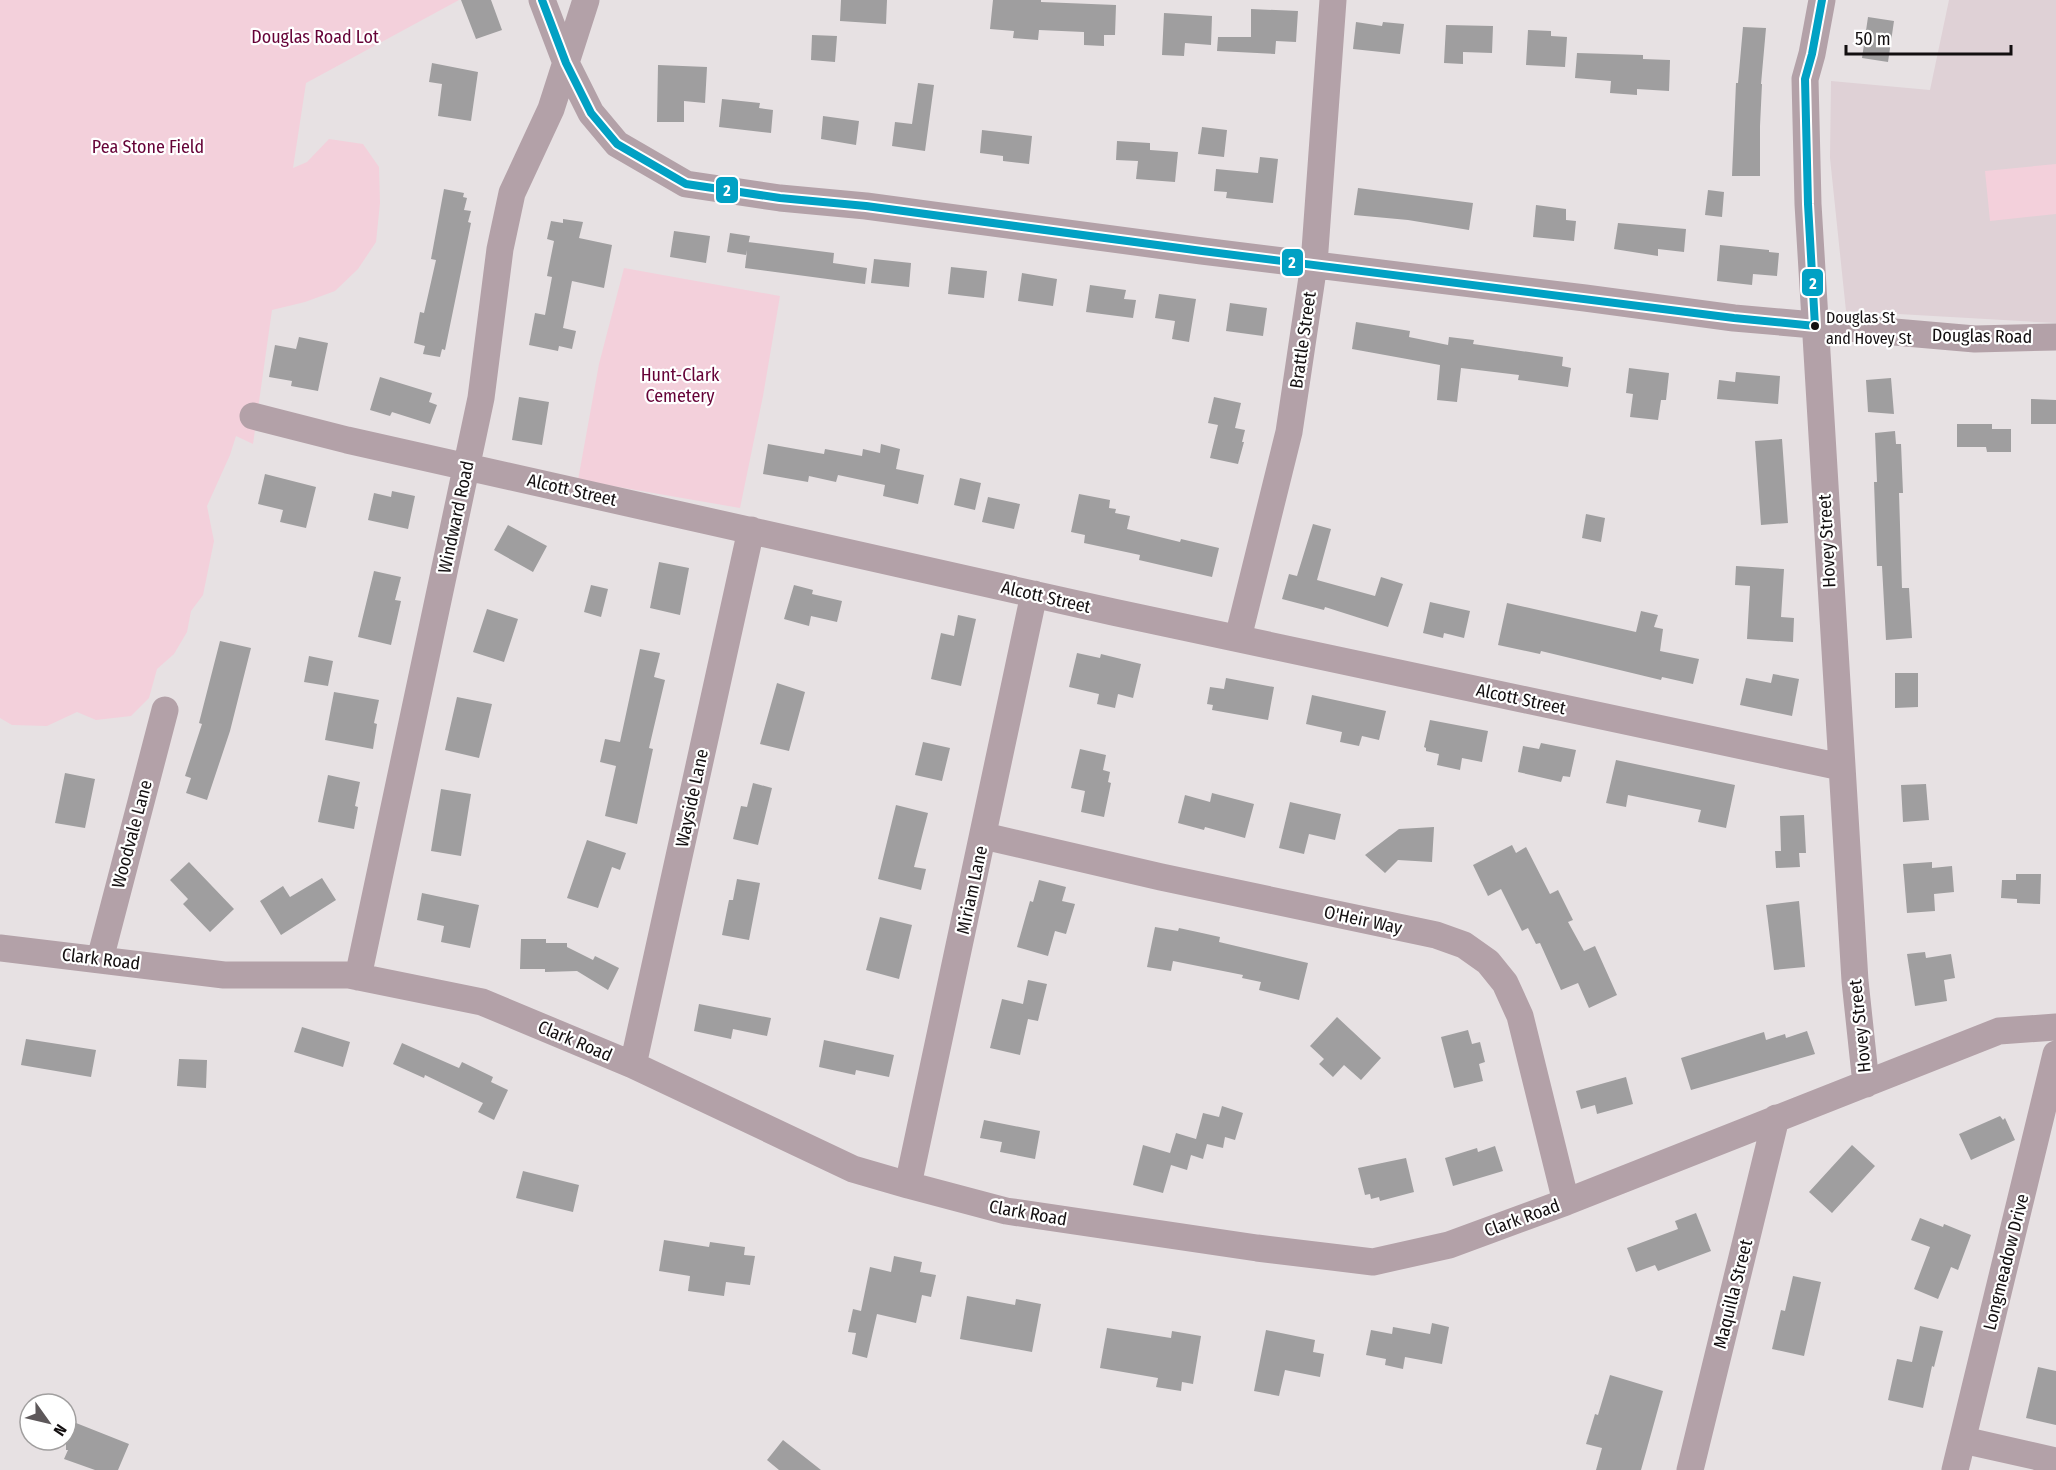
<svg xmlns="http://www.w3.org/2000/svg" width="2056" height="1470" font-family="'Fira Sans Condensed',sans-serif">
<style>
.built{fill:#dfd1d6}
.green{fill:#f3d0db}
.building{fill:#9f9e9f}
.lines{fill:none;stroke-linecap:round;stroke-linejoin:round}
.minor{stroke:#b3a1a8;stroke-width:27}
.bus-1-casing{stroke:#fff;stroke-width:12}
.bus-1{stroke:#01a1c4;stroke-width:8}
.bus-dot{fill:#130f10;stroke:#fff;stroke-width:2}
.labels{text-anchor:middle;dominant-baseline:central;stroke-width:4.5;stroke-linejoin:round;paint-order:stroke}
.bus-label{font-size:16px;fill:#130f10;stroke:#fff;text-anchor:start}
.park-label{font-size:18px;fill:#650237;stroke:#fff}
.street-label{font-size:18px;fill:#130f10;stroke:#fff}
.line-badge{stroke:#fff;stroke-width:2}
.badge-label{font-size:16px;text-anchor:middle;font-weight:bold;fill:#fff}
</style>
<rect width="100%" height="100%" fill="#e7e1e3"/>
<path class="built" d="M1949,0h107v323l-210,-12 -16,-153 1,-77 99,9z"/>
<path class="green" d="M0,0h459l-153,83 -13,85 14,-6 22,-23 34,5 16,23 1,36 -4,39 -18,27 -23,22 -30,11 -33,8 -19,134 -17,-8 -6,19 -23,51 7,35 -11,54 -12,16 -4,21 -13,22 -17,15 -8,29 -18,18 -35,4 -19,-8 -30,14 -35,-1 -12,-7z
M2056,164v50l-66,7 -5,-50z
M624,268l156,28 -17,100 -23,112 -162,-28 21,-116z"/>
<path class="building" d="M461,0h30l11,30 -26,9z
M841,0h46l-1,24 -46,-3z
M993,0h48v2l75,3 -1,30h-11v11l-20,-1v-13l-45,-2 -1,10 -25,-2 1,-7 -24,-2z
M1251,9l47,2 -2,31 -20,-1 -1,13 -58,-3 1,-14h33z
M1164,13l48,3 -1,29 -26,-2 -1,13 -22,-1z
M1868,17l26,4 -6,41 -26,-4z
M1356,22l26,4 1,-4 21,2 -4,30 -47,-5z
M1446,25l47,1 -1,27 -29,-1v12l-19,-1z
M1743,27l23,1 -5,56h1l-2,42v50h-28l4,-93h2z
M1528,30l23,1v5l16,1 -2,30 -39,-2z
M812,35l25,1 -2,26 -24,-2z
M1577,53l66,2v4l27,1 -1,31 -32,-2v6l-27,-2 1,-12 -36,-3z
M432,63l46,9 -7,49 -33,-5 4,-32 -13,-2z
M658,65l49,2 -2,36 -21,-2v21h-27z
M918,83l16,2 -9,66 -33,-5 3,-24 17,2z
M722,99l38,4 -1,5 14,2 -2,23 -52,-6z
M823,116l36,5 -3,24 -35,-6z
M1202,127l25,3 -3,27 -26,-3z
M982,130l50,6 -3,28 -26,-3v-5l-23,-3z
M1117,141l33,2v7l28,2 -3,30 -39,-3 2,-18 -22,-1z
M1260,157l18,2 -5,44 -47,-5 1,-6 -13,-1 2,-22 42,4z
M1358,188l115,15 -4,27 -61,-10 -54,-5z
M444,189l20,4 -1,4 4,1 -3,12 7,1 -3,11 3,1 -26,127 -3,-1 -2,8 -17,-3 2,-8 -11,-3 6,-31 4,1 12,-53 -5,-1z
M1708,190l16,2 -2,25 -17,-2z
M1536,205l30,4v11l10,1 -2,20 -41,-4z
M563,219l20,3 -4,16 33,7 -8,43 -32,-7 -9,47 13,3 -4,18 -13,-3 -1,5 -29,-6 6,-32 10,2 7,-38 -5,-1 7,-35 -7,-2 4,-18 12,2z
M1618,223l68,6 -2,23 -26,-3v7l-44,-7z
M674,231l36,5 -4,27 -36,-6z
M730,233l20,3 -4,19 -19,-3z
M748,242l86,11 -1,10 34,5 -2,16 -120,-16z
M1720,245l49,5v2l10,1 -2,23 -24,-2 -1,11 -35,-4z
M874,259l37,4 -2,24 -38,-4z
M951,267l36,4 -3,27 -36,-4z
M1022,273l35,6 -4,27 -35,-5z
M1090,285l36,5 -2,9 12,1 -3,18 -47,-6z
M1159,294l37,5 -7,43 -17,-3 3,-18 -20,-3z
M1230,303l37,5 -4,28 -37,-5z
M1356,322l54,9 -1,6 39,8 1,-8 25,3 -1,4 90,13 -1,9 9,2 -3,19 -50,-7 1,-5 -58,-7 -4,34 -20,-2 3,-35 -88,-16z
M299,337l29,6 -10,48 -27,-5 1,-5 -23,-4 6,-32 21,4z
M1629,368l40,5 -3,27h-5l-3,20 -28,-3 3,-23 -7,-1z
M1736,372l44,4 -2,28 -61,-5 2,-19 16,2z
M380,377l52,16 -3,9 8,3 -7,19 -38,-12 -2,4 -20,-6z
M1891,378l3,36 -26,-2 -2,-32z
M519,397l30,5 -7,43 -30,-5z
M1214,397l27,6 -6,25 10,2 -3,12h2l-6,22 -28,-6 8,-33 -10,-2z
M2031,399l25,1v24h-25z
M1957,424h35v5h19v23h-24l-1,-5h-29z
M1895,431l1,13h5l2,49h-4l3,95h7l3,50 -26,2 -4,-74h-5l-3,-84h3l-2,-49z
M1782,439l6,84 -27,2 -6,-84z
M768,444l56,10 1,-5 37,7 1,-7 17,4 1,-9 19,5 -4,20 28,6 -6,29 -35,-8 2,-11 -47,-10 -2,7 -27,-6 -1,6 -45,-8z
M265,474l51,13 -10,41 -26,-6 3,-12 -25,-6z
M960,478l21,5 -6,27 -21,-5z
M392,491l23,5 -7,33 -40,-9 6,-27 17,4z
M1079,494l31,6 -1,8 7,1 -1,4 15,3 -3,13 53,13 1,-3 38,9 -7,29 -73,-17 1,-5 -56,-12 1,-8 -14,-3z
M988,497l32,7 -6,25 -32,-7z
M1586,514l19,4 -4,24 -19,-4z
M1313,524l18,5 -14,51 58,16 6,-19 22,7 -15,43 -63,-20 -1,3 -42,-11 7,-25 8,2z
M508,525l39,21 -14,26 -39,-22z
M659,562l30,6 -9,47 -30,-7z
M1736,566l48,3 -3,48 13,1 -1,24 -46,-3 3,-53 -15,-1z
M374,571l27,6 -6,23 6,1 -10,44 -33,-8z
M591,585l17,4 -7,28 -17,-5z
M794,585l19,5 -1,4 30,7 -5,21 -26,-6 -2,10 -25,-7z
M1430,602l40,9 -6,27 -20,-5 -1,5 -20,-5z
M1507,603l129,29 5,-21 17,4 -4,12 9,2 -3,22 39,8 -6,25 -31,-7 -1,3 -120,-29 -1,3 -42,-9z
M487,609l31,10 -14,43 -31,-10z
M958,615l18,4 -15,67 -30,-7 10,-46 13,3z
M220,641l31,7 -21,83 -23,69 -21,-7 5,-15 -6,-2 17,-52 -3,-1z
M640,649l20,4 -6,24 11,3 -16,68 4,1 -16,75 -32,-8 11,-50 -16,-4 5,-23 15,3z
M1077,653l23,5 1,-4 40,10 -8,34 -15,-4 -3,14 -18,-4 2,-10 -30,-7z
M309,656l24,5 -5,25 -24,-4z
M1895,673h23v34l-23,1z
M1773,674l26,5 -7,37 -52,-11 6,-27 25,5z
M1226,678l48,9 -6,33 -56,-10 1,-5 -6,-1 3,-17 14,2z
M777,683l28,9 -16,59 -29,-7z
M334,692l45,8 -5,23 3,1 -4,25 -48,-9z
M1312,695l74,16 -7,29 -17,-4 -3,10 -19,-4 2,-10 -36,-8z
M457,697l35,7 -13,54 -34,-8z
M1430,720l58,11 -6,31 -20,-4 -2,12 -23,-5 2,-11 -13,-3v-3l-2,-1z
M923,742l27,6 -8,33 -27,-6z
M1541,743l35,7 -6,27 -7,-1 -2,6 -43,-10 5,-26 16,3z
M1080,749l26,6 -3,15 7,2 -2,10 3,1 -7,34 -23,-5 4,-21 -14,-3z
M1616,760l119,25 -9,43 -28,-6 3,-12 -73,-15 -2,12 -20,-4z
M65,773l30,6 -10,49 -30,-5z
M328,775l32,7 -5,24 3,1 -4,22 -36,-7z
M753,783l19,5 -14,57 -25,-6 8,-33 6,1z
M1926,784l3,36 -26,2 -2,-37z
M441,789l30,5 -10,62 -30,-5z
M1212,793l42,11 -9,34 -40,-11 -1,3 -26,-7 7,-28 25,7z
M1290,802l51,12 -6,26 -26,-6 -5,20 -25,-6z
M896,805l32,8 -14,54 12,2 -5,21 -43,-11z
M1804,815l2,38h-7l1,14 -24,1 -1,-17h6l-1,-35z
M1434,827l-2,35 -34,-2 -13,13 -20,-18 34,-26z
M587,840l39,13 -6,17 -8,-3 -14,41 -31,-10z
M1512,845l4,8 10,-6 24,47 8,-4 15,30 -5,2 16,29 11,-5 22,49 -28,13 -11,-25 -17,7 -21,-47 -4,1 -8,-16 -6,3 -21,-42 -13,7 -15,-31z
M189,862l45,47 -24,23 -27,-28 5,-5 -18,-19z
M1932,862v6l20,-2 2,26 -20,2 1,17 -28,2 -4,-49z
M2016,874h25l-1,30 -23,-1v-4l-16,-1 1,-18h14z
M322,878l14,22 -55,35 -21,-34 23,-15 7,11z
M737,879l23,4 -11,57 -27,-5 7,-35h4z
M1039,880l27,7 -4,14 13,3 -9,30 -11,-3 -7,25 -31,-9 13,-46 3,1z
M422,893l57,12 -9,43 -29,-6 3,-16 -27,-6z
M1799,901l6,66 -31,3 -8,-65z
M880,917l32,8 -13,54 -33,-9z
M1155,927l23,4 1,-3 23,5 18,4 -1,5 89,21 -9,37 -40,-10 2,-8 -19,-4 1,-3 -70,-14 -2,10 -24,-4z
M521,939h25v4h21v4l26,13 2,-4 24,12 -11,22 -31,-19 -32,1v-3h-25z
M1925,952l1,6 25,-4 4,24 -11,2 3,21 -32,5 -8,-52z
M1028,980l19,4 -9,37 -10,-2 -8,36 -30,-7 12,-49 21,5z
M699,1004l72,14 -4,18 -34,-7 -2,10 -37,-8z
M1337,1017l44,41 -20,22 -17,-15 -11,12 -14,-13 5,-5 -14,-13z
M302,1027l48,15 -7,25 -49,-15z
M1468,1030l4,14 8,-2 5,20 -6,2 4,17 -29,7 -13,-51z
M1807,1031l8,23 -124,36 -10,-32 83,-26 2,8 19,-6 1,4z
M26,1039l70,11 -5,27 -70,-12z
M824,1040l70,15 -5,22 -33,-7 -1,5 -36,-8z
M402,1043l57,25 3,-6 31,15 -2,5 17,8 -14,30 -16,-8 5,-9 -58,-28 -1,3 -31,-14z
M179,1059l28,1 -1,28 -29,-2z
M1626,1077l7,27 -36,10 -2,-9 -14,4 -5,-18z
M1222,1106l21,7 -8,27 -10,-3 -2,11 -16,-4 -4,15 -12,-4 -4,15 -16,-5 -8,28 -30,-8 10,-40 27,8 6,-20 20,6 7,-26 16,4z
M2000,1116l3,4 2,-2 10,22 -44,20 -12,-26z
M984,1120l56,11 -5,28 -35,-7 2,-10 -22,-4z
M1852,1145l23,21 -43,47 -23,-21z
M1495,1146l8,25 -50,15 -8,-28 32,-10 1,4z
M1406,1158l8,34 -34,9 -1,-4 -8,2 -1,-5 -5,1 -7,-27z
M523,1171l56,14 -6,27 -57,-14z
M1696,1213l15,38 -53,20 -3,-6 -19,7 -9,-24 51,-19 -3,-8z
M1920,1218l23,9 1,-3 27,11 -13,35 -7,-3 -13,32 -24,-10 16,-42 -19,-7z
M664,1240l45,7 1,-5 35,5 -1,8 11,1 -5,29 -24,-3 -2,14 -36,-5 2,-15 -31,-5z
M894,1256l28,6 -2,10 16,3 -5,22 -9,-2 -6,28 -39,-9 -10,44 -15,-4 4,-21 -8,-1 5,-23 8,2 9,-44 21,5z
M1793,1276l28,6 -17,74 -32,-7 9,-39 4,1z
M967,1296l48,9 1,-6 25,5 -9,48 -72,-13z
M1432,1323l17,4 -7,37 -37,-7 -2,12 -18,-4 1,-6 -20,-4 5,-25 21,4 1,-7 37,7z
M1920,1326l23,5 -9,36 -2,-1 -9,42 -35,-8 9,-41 15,3z
M1107,1328l64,10 1,-7 29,5 -8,48 -11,-2 -1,9 -25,-4 2,-9 -58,-10z
M1266,1330l49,10 -2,12 11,2 -4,23 -35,-7 -6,26 -25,-5z
M2038,1367l18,4v54l-30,-7z
M1610,1375l53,16 -22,79h-45l6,-22 -16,-4 9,-30 3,1z
M66,1419l63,25 -11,26h-23l-31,-11 4,-9h-2z
M783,1440l38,30h-42l-12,-10z"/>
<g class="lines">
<path class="minor" d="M542,0l24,63 25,50 26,31 69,40 94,14 86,8 336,45 383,47 149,20 241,21 81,-2
M1822,0l-10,54 -7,25 3,125 47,777 11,103
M253,416l94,24 766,172 728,155
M1238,638l51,-206 25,-168 19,-264
M984,836l177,41 275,58 28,10 24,17 17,21 15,33 46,186
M0,948l224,27h125l133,27 151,63 220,104 55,16 98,26 251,37 116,14 76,-17 117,-43 433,-171 57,-4
M100,959l65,-249
M358,977l123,-579 19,-149 12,-56 39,-84 35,-109
M633,1065l118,-535
M908,1185l126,-591
M1963,1440l93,21
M1690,1470l86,-352
M1955,1470l101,-416"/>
<g class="bus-1-casing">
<path id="bus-1" d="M542,0l24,63 25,50 26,31 69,40 94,14 86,8 336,45 532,67 81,8 -7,-122 -3,-125 7,-25 10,-54"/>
</g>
<use href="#bus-1" class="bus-1"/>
</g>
<circle class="bus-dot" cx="1815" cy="326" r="5"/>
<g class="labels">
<g class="bus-label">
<text x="1826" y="317">Douglas St<tspan x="1826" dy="21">and Hovey St</tspan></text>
</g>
<g class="park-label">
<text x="315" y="37">Douglas Road Lot</text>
<text x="148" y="147">Pea Stone Field</text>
<text x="680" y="375">Hunt-Clark<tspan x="680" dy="21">Cemetery</tspan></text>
</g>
<g class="street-label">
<text transform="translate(1982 336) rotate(1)">Douglas Road</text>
<text transform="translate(1303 340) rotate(-82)">Brattle Street</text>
<text transform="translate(572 490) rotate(13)">Alcott Street</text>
<text transform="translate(456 517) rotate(-78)">Windward Road</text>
<text transform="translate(1827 541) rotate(-93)">Hovey Street</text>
<text transform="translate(1046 597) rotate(13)">Alcott Street</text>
<text transform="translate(1521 699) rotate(12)">Alcott Street</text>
<text transform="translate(692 798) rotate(-78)">Wayside Lane</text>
<text transform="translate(132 834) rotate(-75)">Woodvale Lane</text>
<text transform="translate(972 890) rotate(-78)">Miriam Lane</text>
<text transform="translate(1363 920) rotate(12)">O'Heir Way</text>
<text transform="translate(101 959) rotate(7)">Clark Road</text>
<text transform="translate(1860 1026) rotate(-96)">Hovey Street</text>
<text transform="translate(575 1041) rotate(23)">Clark Road</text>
<text transform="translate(1028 1213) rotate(10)">Clark Road</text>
<text transform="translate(1522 1218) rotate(-20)">Clark Road</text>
<text transform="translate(2006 1262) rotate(-76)">Longmeadow Drive</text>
<text transform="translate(1733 1294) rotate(-76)">Maquilla Street</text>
</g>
</g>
<g class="line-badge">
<rect x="715" y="176" width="24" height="28" rx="6" fill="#01a1c4"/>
<rect x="1281" y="248" width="23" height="29" rx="6" fill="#01a1c4"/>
<rect x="1801" y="268" width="23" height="29" rx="6" fill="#01a1c4"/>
</g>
<g class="badge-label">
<text x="727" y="196">2</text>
<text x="1292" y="268">2</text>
<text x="1813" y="289">2</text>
</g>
<g transform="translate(48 1422) rotate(124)"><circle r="28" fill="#ffffff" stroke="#a19f9f" stroke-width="1.5"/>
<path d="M0-4.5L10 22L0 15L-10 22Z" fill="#5d585a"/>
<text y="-9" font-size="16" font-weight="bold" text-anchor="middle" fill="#130f10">N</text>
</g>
<path d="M1846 45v9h165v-9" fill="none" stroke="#130f10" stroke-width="3"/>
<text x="1855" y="45" font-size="18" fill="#130f10" stroke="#ffffff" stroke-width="4.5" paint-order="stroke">50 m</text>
</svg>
